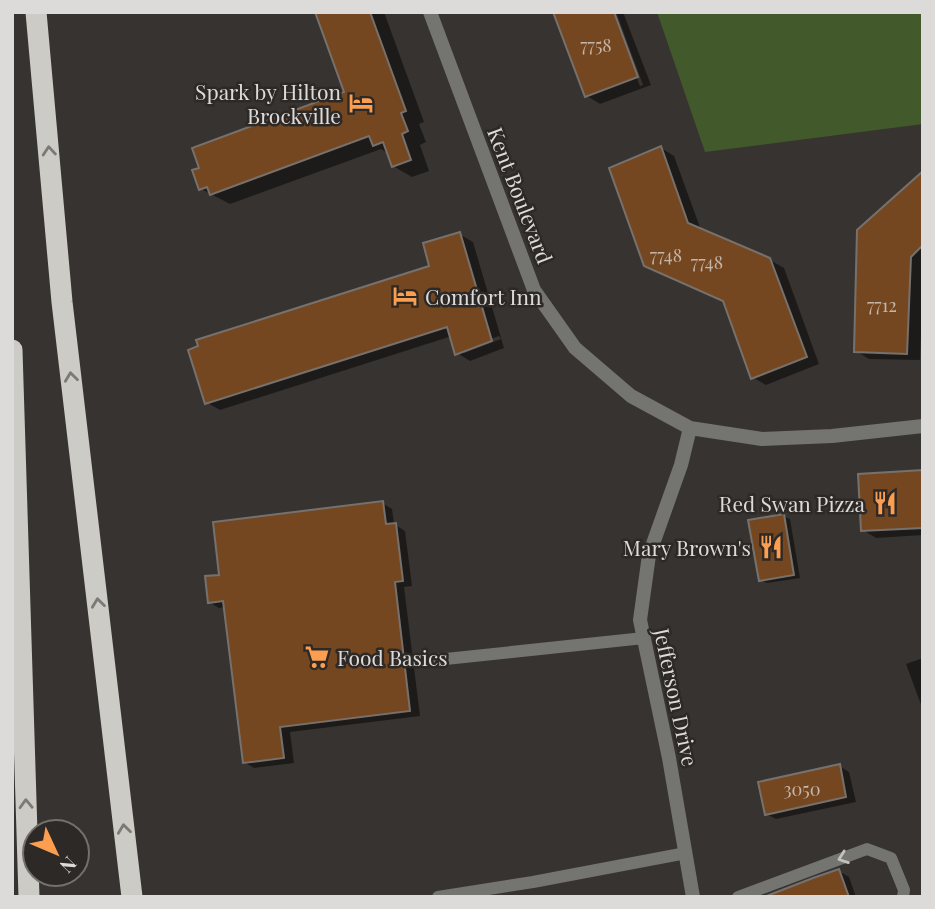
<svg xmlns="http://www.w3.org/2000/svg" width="935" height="909" font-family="'Playfair Display',serif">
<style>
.green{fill:#42592c}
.shadow{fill:#0007;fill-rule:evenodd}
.building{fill:#754720;stroke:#76716d;stroke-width:2}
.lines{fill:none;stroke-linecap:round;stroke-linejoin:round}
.lane{stroke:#747471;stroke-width:12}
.street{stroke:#747471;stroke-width:14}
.highway{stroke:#cdcbc5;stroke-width:21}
.oneway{stroke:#7d7a76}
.oneway2{stroke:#c3c1bf}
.labels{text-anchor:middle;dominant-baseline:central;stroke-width:5;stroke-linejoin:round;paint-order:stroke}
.number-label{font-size:18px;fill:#c3b6ab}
.poi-label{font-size:21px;fill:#dddbd9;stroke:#2d2926;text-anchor:end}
.street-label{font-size:21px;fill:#dddbd9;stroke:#2d2926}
</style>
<rect width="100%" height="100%" fill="#373330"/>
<path class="green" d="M657,12h266v112l-218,28z"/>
<path class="shadow" d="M317,12h67l40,110 -5,2 7,18 -6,3 9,26 -17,6 -19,-11 -4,-12 -8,-5 -151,55 -29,-15 146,-96z
M612,12l28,74 3,-1 -27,-73h7l28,73 -51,19 -13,-8z
M661,148l13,8 27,74 69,30 14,8 35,96 -53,21 -14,-8 -27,-75 -65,-30z
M923,179v103l-3,78 -51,-1 -13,-8z
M459,234l14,8 31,106 -34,13 -13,-8 -5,-17 -232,74 -14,-8 225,-135zM499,336l2,3 -37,14v-4z
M923,472v63l-47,3 -13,-8z
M382,503l10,6 2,15 11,7 7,55 -8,1 16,129 -130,16 4,31 -40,5 -10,-6 -19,-155 -6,1 -10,-6 12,-26z
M783,516l7,3 10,59 -33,5 -7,-3z
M923,658v52l-17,-46z
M839,766l10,6 7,30 -80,17 -10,-5z
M839,871l10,6 7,20h-87z"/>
<path class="building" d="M315,12h55l36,99 -5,2 7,18 -6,3 9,26 -19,7 -9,-25 -10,4 -4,-10 -159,59 -3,-8 -8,3 -7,-20 7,-2 -7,-20 152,-56z
M553,12h61l24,65 -53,20z
M661,146l27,77 82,35 37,99 -56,22 -28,-78 -79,-35 -35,-98z
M923,171v74l-12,12 -4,97 -53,-2 3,-122z
M460,232l32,109 -37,14 -8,-28 -242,77 -17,-54 10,-4 -2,-6 233,-74 -6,-23z
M923,470v58l-62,3 -3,-57z
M383,501l3,23 10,-1 7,58 -8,1 15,129 -130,16 4,31 -41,5 -20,-162 -15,2 -3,-27 14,-1 -6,-53z
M784,514l10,61 -35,6 -11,-61z
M840,764l6,33 -81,18 -7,-33z
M839,869l10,28h-85l49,-19z"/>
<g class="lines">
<path class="lane" d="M436,660l208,-22
M438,897l95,-15 153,-29
M738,897l129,-48 24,9 13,32 -1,7"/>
<path class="street" d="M430,12l104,278 41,58 56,48 59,32 72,11 70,-3 91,-10
M690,428l-9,37 -32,90 -9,65 29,138 24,139"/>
<path class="highway" d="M36,12l26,290 70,595
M12,350l17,547"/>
</g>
<defs><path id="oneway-chevron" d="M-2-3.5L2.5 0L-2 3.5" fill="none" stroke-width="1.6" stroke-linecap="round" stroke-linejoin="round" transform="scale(1.75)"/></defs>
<g class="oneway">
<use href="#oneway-chevron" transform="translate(49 151) rotate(-95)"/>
<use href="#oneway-chevron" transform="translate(71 377) rotate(-97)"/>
<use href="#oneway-chevron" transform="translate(98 603) rotate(-97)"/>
<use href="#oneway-chevron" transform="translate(26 804) rotate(-92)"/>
<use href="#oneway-chevron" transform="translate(124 829) rotate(-97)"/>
</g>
<use class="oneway2" href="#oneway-chevron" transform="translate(843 858) rotate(160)"/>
<defs>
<g id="hotel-bare" transform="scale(1.89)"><path d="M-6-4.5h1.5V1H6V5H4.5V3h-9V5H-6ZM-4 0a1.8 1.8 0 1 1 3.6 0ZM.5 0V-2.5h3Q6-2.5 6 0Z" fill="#fb9e50" stroke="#2d2926" stroke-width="2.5" paint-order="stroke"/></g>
<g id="restaurant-bare" transform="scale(1.89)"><path d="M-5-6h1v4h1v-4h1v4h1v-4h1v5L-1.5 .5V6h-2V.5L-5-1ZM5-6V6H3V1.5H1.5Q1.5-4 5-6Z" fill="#fb9e50" stroke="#2d2926" stroke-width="2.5" paint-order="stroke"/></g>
<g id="supermarket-bare" transform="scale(1.89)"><path d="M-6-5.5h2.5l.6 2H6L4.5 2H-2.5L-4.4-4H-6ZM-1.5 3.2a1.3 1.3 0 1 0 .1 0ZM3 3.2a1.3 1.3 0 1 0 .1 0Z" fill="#fb9e50" stroke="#2d2926" stroke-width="2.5" paint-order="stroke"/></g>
</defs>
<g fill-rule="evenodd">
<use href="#hotel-bare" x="361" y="103"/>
<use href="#hotel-bare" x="405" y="296"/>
<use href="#restaurant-bare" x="885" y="503"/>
<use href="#restaurant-bare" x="771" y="547"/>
<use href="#supermarket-bare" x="317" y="657"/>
</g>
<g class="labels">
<g class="number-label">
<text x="596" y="45">7758</text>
<text x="666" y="255">7748</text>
<text x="707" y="262">7748</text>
<text x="882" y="305">7712</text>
<text x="802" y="789">3050</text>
</g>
<g class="poi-label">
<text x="341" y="91">Spark by Hilton<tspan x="341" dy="24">Brockville</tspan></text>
<text x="425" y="296" text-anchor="start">Comfort Inn</text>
<text x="865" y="503">Red Swan Pizza</text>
<text x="751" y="547">Mary Brown's</text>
<text x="337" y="657" text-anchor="start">Food Basics</text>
</g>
<g class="street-label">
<text transform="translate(521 195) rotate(69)">Kent Boulevard</text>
<text transform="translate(677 697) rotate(78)">Jefferson Drive</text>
</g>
</g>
<rect width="935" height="909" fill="none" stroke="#dddbd9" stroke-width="28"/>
<g transform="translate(56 853) rotate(134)"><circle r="33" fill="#2d2926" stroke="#73706e" stroke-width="2"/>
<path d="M0-5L12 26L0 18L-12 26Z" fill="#fb9e50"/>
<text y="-10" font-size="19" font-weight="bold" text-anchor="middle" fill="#dddbd9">N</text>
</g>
</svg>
